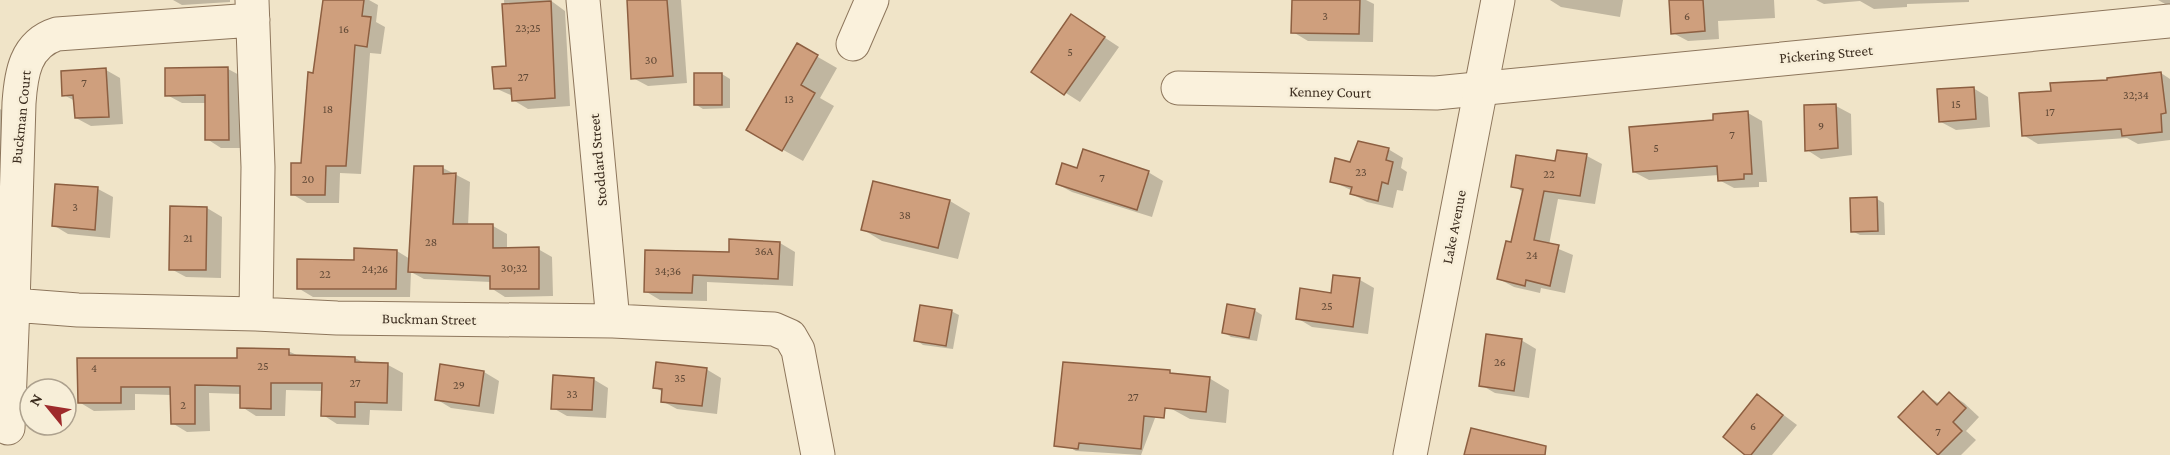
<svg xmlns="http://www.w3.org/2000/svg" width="2170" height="455" font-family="'Crimson Pro',serif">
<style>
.shadow{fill:#0003}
.building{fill:#cf9f7d;stroke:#8d5f41;stroke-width:1.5}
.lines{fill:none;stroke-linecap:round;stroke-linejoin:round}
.minor-casing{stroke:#8d765c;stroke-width:35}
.tertiary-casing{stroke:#8d765c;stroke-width:35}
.minor{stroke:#faf1dc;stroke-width:33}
.tertiary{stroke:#faf1dc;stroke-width:33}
.labels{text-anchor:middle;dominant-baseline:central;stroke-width:5;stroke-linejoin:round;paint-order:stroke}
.number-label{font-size:12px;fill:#624a37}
.street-label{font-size:15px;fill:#3d2e20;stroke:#f7eed8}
</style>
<rect width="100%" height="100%" fill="#f0e4c8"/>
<path class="shadow" d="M173,0h57v2l-48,3z
M325,0h44l9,5 -2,17 9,5 -4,27 -11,-1 -9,121 -21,-1 -1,30h-32l-15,-9 11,-30z
M504,0h46l15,11 5,95 -42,3 -15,-9v-4l-18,-8 13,-21z
M628,0h53l6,83 -39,3 -15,-8z
M1294,0h72l8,4 -1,38 -65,-1 -15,-9z
M1550,0h73l-3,17 -59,-10z
M1670,0h104l1,18 -57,3 1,18 -31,2 -15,-8z
M1816,0h153v2l-62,2v3l-33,2 -14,-8 -36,3z
M2158,0h12v4l-3,1z
M1072,16l47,31 -39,55 -47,-30z
M797,45l40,23 -17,30 14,8 -31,55 -55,-31z
M228,69l15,8v71h-22l-14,-9 -1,-36h-24l-15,-8z
M106,70l14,8 3,46 -32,2 -15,-8 -1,-17 -11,-6z
M2161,73l9,6v61l-32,4 -11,-6 -89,6 -15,-9 29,-43z
M722,74l8,5v29l-27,1 -8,-5z
M1973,88l15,9 2,30 -34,3 -15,-8z
M1836,106l15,8 1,41 -31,4 -14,-9z
M0,109l3,2v45h-3z
M1748,113l14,8 5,61h-8v5l-25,1 -15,-8v-5l-70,5 -15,-8 81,-51z
M1388,149l15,9 -2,10 6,4 -4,19 -6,-1 -4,18 -26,-6 -15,-8 1,-3 -21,-10 19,-18z
M1558,152l29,4 15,8 -7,40 -37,-5 -9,46 24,10 -8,38 -24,-5 -1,5 -26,-6 -15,-8 13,-35 11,-52 -10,-6 43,-24z
M443,168l27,14 -2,44h25l14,8v15h31l14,8 1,39 -48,1 -14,-9v-6l-67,-3 -13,-7 -1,25h-97l-15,-9 57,-27 1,-12 41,2 13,8z
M1078,170l70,2 15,9 -11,36 -80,-25 -15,-8z
M57,186l41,3 15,8 -3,41 -42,-4 -15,-9z
M1877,199l7,4 1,32h-25l-8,-4z
M950,201l20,12 -12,46 -76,-18 -20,-12z
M207,208l15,9 -1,61 -35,-1 -15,-8z
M731,241l49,2 15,9 -2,34 -86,-4v19l-47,-1 -15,-9 85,-38z
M1360,280l14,8 -6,46 -56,-7 -15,-9z
M1254,310l8,5 -5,26 -26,-4 -8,-5z
M951,311l8,4 -6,34 -30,-4 -7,-5z
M1521,340l15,9 -7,49 -34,-5 -14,-8z
M288,351l11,5 56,2 11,6 22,1 15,8 -1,38 -32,-1 -1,15 -32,-1 -14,-9v-24l-37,-1 -1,26h-29l-14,-9v-13l-33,-1 1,38 -23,1 -15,-9v-28l-37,-1v16l-41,1 -15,-9v-43l159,1z
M441,366l43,6 15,9 -5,33 -43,-6 -15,-9z
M706,369l15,9 -4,36 -40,-5 -15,-8 1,-9 -9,-5z
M1209,378l20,12 -3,33 -36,-4 -20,-11z
M593,379l15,9 -2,30 -39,-2 -14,-8z
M1169,381l-28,74 -65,-4 -20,-11z
M1923,393l17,11 10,-10 14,9 15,14 -13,14 10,9 -15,15h-22l-39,-38z
M1758,396l39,29 -25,30h-25z"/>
<path class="building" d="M323,0h41l-2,16 9,1 -4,30 -12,-2 -9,121h-20l-1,29h-34v-32h10l7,-91 5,1z
M627,0h40l6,76 -42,3z
M1292,0h68l-1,34 -68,-1z
M1669,0h34l2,31 -34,3z
M551,1l4,97 -43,3 -1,-13 -17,1 -2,-22 14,-1 -4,-62z
M1071,14l34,23 -41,58 -33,-23z
M797,43l21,12 -17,30 14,8 -33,58 -36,-21z
M228,67l1,73h-24v-45l-40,1v-28z
M106,68l3,49 -34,1 -2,-23 -11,1 -1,-25z
M2161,72l5,41 -5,1 1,18 -40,4 -1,-7 -99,7 -3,-43 32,-2 -1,-8 57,-3v-2z
M694,73h28v32h-28z
M1974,87l2,32 -37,3 -2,-33z
M1836,104l2,44 -33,3 -1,-46z
M1748,111l4,63h-8v5l-26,2 -1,-15 -84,6 -4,-45 84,-7v-6z
M1358,141l31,7 -3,12 7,2 -5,22 -6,-2 -4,19 -28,-7 2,-7 -22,-5 5,-24 15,4z
M1083,149l66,22 -12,39 -81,-26 6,-21 15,5z
M1557,150l30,4 -7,42 -36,-5 -10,49 25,5 -9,41 -24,-6 -1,6 -28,-7 9,-38 5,1 12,-53 -12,-2 5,-32 39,6z
M414,166h29v8l13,-1 -3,51h40v24l46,-1v42h-49v-13l-82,-4z
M873,181l77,19 -12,48 -77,-18z
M55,184l43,3 -3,43 -43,-4z
M1877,197l1,34 -27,1 -1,-34z
M170,206l37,1 -1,63h-37z
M729,239l51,3 -2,37 -85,-4 -1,18 -48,-1 1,-42 84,2z
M354,248l43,2 -1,39h-99v-30l57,1z
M1333,275l27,3 -7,49 -57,-8 4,-31 31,5z
M1227,304l28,5 -6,29 -27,-5z
M920,305l32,5 -6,36 -32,-5z
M1486,334l36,5 -8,52 -35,-5z
M237,348l52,1v6l66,2v5l33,1 -1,40 -32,-1v15l-34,-1 1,-33h-51v26l-31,-1v-22l-45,-1v39h-24l-1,-37h-49v16h-43l-1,-45h160z
M656,362l51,6 -5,38 -41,-4 1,-13 -9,-1z
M1063,362l107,8v3l40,4 -4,35 -41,-4 -1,10 -20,-2 -3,33 -62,-6 -1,6 -24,-3z
M440,364l44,7 -5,35 -44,-6z
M553,375l41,3 -2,32 -41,-1z
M1923,391l14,14 12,-13 17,16 -13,14 9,9 -24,24 -40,-38z
M1757,394l26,21 -32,40h-6l-22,-18z
M1471,428l75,18 -1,9h-81z"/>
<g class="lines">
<g class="minor-casing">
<path id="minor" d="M252,0l6,167 -2,147 81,4 276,3 161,8 16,7 8,14 20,105
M583,0l30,321
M253,20l-196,14c-32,10 -36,40 -38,69l-6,202 65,5 178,4
M853,44l19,-44
M1178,88l258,5 734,-72
M8,428l5,-123"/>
</g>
<g class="tertiary-casing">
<path id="tertiary" d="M1410,455l88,-455"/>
</g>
<use href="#minor" class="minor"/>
<use href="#tertiary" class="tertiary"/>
</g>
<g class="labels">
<g class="number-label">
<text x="1325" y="16">3</text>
<text x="1687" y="16">6</text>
<text x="528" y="28">23;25</text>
<text x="344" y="29">16</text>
<text x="1070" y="52">5</text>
<text x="651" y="60">30</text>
<text x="523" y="77">27</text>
<text x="84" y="83">7</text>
<text x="2136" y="95">32;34</text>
<text x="789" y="99">13</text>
<text x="1956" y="104">15</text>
<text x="328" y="109">18</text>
<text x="2050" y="112">17</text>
<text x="1821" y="126">9</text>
<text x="1732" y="135">7</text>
<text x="1656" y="148">5</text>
<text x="1361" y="172">23</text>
<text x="1549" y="174">22</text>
<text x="1102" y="178">7</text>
<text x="308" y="179">20</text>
<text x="75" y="207">3</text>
<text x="905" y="215">38</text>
<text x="188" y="238">21</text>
<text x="431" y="242">28</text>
<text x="764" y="251">36A</text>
<text x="1532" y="255">24</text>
<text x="514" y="268">30;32</text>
<text x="375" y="269">24;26</text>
<text x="668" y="271">34;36</text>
<text x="325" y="274">22</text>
<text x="1327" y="306">25</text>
<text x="1500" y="362">26</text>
<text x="263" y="366">25</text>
<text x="94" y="368">4</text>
<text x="680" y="378">35</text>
<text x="355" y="383">27</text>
<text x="459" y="385">29</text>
<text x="572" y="394">33</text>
<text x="1133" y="397">27</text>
<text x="183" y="405">2</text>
<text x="1753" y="426">6</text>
<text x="1938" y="432">7</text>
</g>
<g class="street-label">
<text transform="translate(1826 54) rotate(-5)">Pickering Street</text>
<text transform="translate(1330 92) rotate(1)">Kenney Court</text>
<text transform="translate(21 117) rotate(-84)">Buckman Court</text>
<text transform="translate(598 160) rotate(-95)">Stoddard Street</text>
<text transform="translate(1454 227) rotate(-79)">Lake Avenue</text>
<text transform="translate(429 319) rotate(1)">Buckman Street</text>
</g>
</g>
<g transform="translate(48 407) rotate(300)"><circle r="28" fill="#f7eed8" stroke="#ada18e" stroke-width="1.5"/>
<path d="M0-4.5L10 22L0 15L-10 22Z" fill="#9e2a2b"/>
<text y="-9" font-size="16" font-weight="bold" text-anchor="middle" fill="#3d2e20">N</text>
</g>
</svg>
